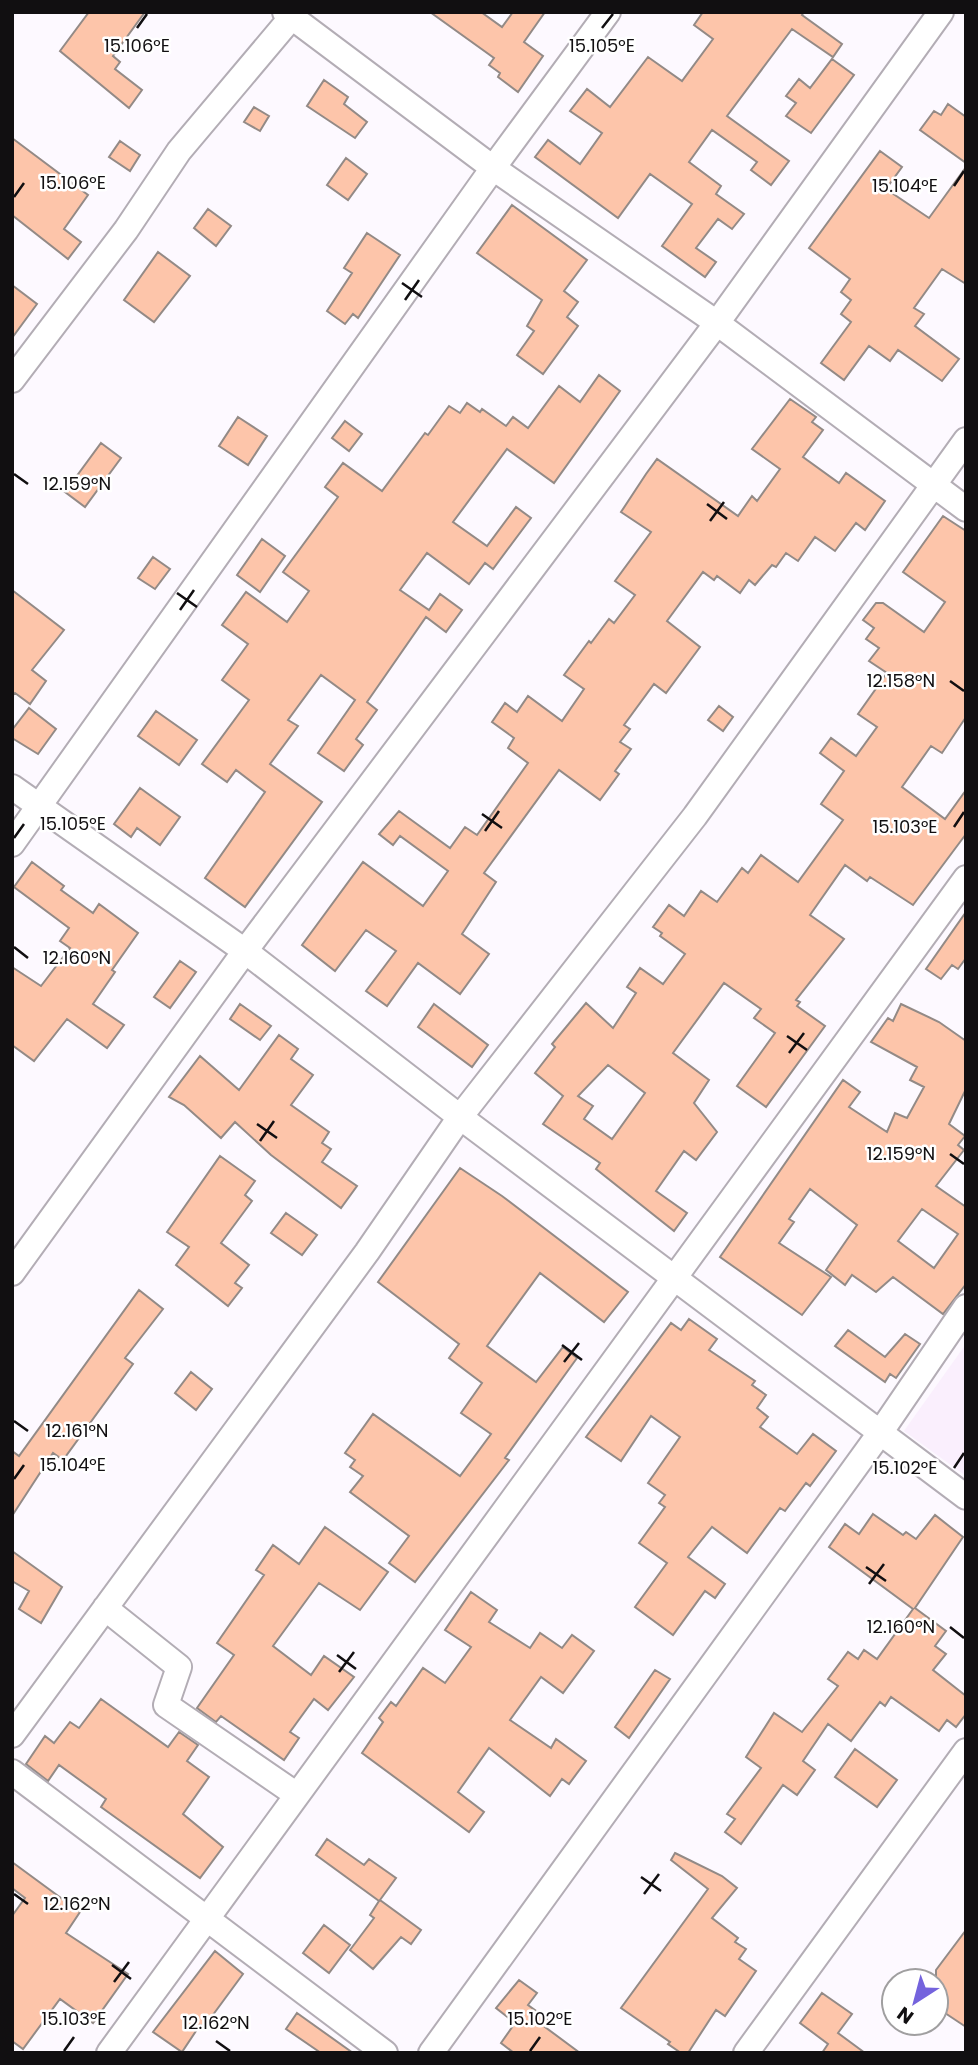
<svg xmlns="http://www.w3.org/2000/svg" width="978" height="2065" font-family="Poppins,sans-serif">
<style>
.built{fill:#faeffd}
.building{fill:#fdc5aa;stroke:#938a86;stroke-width:2;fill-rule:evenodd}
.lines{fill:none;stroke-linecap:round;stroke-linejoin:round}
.minor-casing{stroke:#b3adb5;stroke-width:28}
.minor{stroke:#fff;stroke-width:24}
.ticks{fill:none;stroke:#110f11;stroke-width:2.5}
.ticks-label{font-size:18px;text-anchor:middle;fill:#110f11;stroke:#fff;stroke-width:5;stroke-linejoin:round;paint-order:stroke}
</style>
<rect width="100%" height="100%" fill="#fdf9ff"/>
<path class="built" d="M966,1344v132l-62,-45z"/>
<path class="building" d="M89,12h56l-32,44 7,6 -5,7 27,21 -13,18 -69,-57z
M430,12h51l21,15 11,-15h32l-21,30 19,14 -25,36 -20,-15 2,-4 -11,-8 5,-7z
M703,12h101l-2,3 40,29 -9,13 -41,-28 -65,87 62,45 -18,24 -20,-15 6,-8 -45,-32 -23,32 32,24 -5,8 28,20 -12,15 -14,-10 -22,29 20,14 -11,15 -43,-31 30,-42 -42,-30 -32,44 -83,-61 13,-17 32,24 22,-31 -32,-22 17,-22 23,18 38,-50 34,24 31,-42 -19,-14z
M832,59l22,16 -43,58 -25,-17 10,-13 -10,-7 13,-17 11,9z
M324,80l24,17 -4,7 23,18 -12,16 -48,-32z
M948,104l18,13v46l-46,-33 14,-19 7,4z
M254,107l15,9 -9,15 -16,-9z
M12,138l76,57 -24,34 17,13 -13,17 -56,-44z
M120,141l20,14 -10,16 -21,-14z
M880,151l22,16 -16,22 43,29 37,-51v117l-24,-15 -28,39 10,6 -9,12 44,33 -17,22 -44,-31 -8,11 -21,-15 -25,34 -23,-17 30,-41 -10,-8 10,-14 -10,-8 9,-13 -41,-31z
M346,158l21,16 -19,26 -21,-15z
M512,205l75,55 -23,31 14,11 -11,15 11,9 -35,48 -26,-19 17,-24 -7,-5 15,-26 -65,-47z
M208,209l23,17 -15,20 -22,-18z
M367,233l33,22 -42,63 -5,-4 -8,10 -18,-13 25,-38 -8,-5z
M158,252l32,24 -36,46 -30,-22z
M12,285l25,19 -25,34z
M599,375l21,16 -66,92 -47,-34 -54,73 34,24 29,-39 15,11 -38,51 -8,-6 -16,21 -42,-31 -27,37 29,20 11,-16 22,16 -16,22 -20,-15 -59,85 10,8 -21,29 7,6 -19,26 -26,-18 37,-53 -34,-25 -33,45 10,6 -28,38 52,38 -77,105 -40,-29 60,-86 -29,-22 -9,12 -25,-18 47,-64 -27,-20 26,-36 -26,-19 24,-33 41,30 22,-31 -26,-19 55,-75 -13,-10 18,-24 39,28 43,-58 3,2 21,-29 11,7 7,-10 13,9 2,-3 24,17 7,-9 15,11 31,-42 21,16z
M790,399l26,18 -4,5 11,8 -20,27 36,26 7,-10 39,28 -20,29 -9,-7 -21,28 -20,-14 -17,24 -12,-8 -10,14 -4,-2 -17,20 -6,-5 -9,13 -23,-17 -3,4 -11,-8 -36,49 33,26 -34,46 -12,-9 -30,41 6,4 -10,13 11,7 -16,22 4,3 -19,26 -41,-30 -75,103 12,9 -34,52 27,20 -29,40 -42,-31 -31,43 -21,-15 30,-40 -30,-21 -31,41 -33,-26 61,-83 60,44 25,-35 -48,-35 -7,9 -14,-11 20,-23 51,37 15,-21 12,8 51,-72 -20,-15 6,-10 -22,-16 13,-19 12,9 11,-16 34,25 22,-32 -20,-14 25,-34 2,2 18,-24 5,4 21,-28 -20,-14 36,-49 -30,-20 25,-38 11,-15 81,57 14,-20 5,5 23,-32 -28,-20z
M238,417l29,19 -19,29 -29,-19z
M345,421l17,13 -13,17 -17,-13z
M101,443l20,15 -36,49 -20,-15z
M943,516l23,15v186l-24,36 -11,-7 -29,41 43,32 21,-29v44l-53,71 -43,-28 -3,4 -22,-16 -35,50 34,24 -48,61 4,2 -3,4 28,20 -59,81 -29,-21 38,-53 -21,-15 7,-9 -37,-26 -51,70 36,27 -15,23 23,29 -21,28 -12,-9 -28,40 31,22 -13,18 -78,-62 4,-6 -57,-39 20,-28 -28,-23 20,-26 -3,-3 34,-41 27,25 23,-35 -9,-6 13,-19 23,16 22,-30 -25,-18 2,-3 -9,-6 16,-22 15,11 17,-25 16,11 25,-34 6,5 13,-18 37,27 45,-62 -22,-16 23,-33 -24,-18 11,-15 25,18 21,-29 -19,-13 29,-41 -18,-12 10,-13 -13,-9 8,-11 -11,-8 13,-17h7l41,29 21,-30 -42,-30zM608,1065l37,28 -33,46 -28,-20 9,-13 -15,-10z
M262,539l23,17 -25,36 -23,-17z
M153,557l17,12 -15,20 -17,-11z
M12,590l52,40 -32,40 14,11 -16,23 -15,-11 -3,3z
M719,706l14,11 -10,14 -15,-11z
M29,708l27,21 -18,25 -26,-16v-8z
M156,711l41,29 -18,25 -41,-29z
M140,788l40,29 -20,28 -23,-17 -6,9 -17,-13z
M32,862l32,24 -3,4 32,23 6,-9 39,29 -26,37 3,2 -22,32 31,21 -17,23 -40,-29 -33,42 -22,-16v-78l29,19 29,-38 -10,-7 9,-13 -55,-41z
M966,912v46l-8,11 -6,-4 -11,14 -15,-10z
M180,961l16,11 -26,36 -16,-11z
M240,1004l31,22 -11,14 -30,-21z
M434,1004l54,41 -16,22 -54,-40z
M901,1004l38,18 27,19v48l-17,35 16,12 -7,9 6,5 -28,36 30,21v77l-23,30 -50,-37 -17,15 -24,-17 -7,10 -19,-15 31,-45 -47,-36 -21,30 5,3 -15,21 52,34 -29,38 -82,-58 123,-177 17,12 -11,15 38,25 8,-19 12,5 17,-31 -14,-7 7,-13 -46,-25 17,-24 5,3zM922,1209l36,25 -24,34 -36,-27z
M279,1035l19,14 -7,10 22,16 -22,30 38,27 -7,11 9,6 -9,13 35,24 -16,22 -70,-53 -36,-33 -14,16 -37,-33 -15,-8 31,-41 39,34z
M220,1156l35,25 -10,14 7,6 -31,42 28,22 -14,18 7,5 -14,18 -52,-41 13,-18 -22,-15z
M460,1168l42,28 126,96 -24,30 -64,-49 -53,73 49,36 27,-35 14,11 -72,100 4,2 -94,122 -26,-19 20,-27 -59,-44 13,-16 -13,-9 5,-7 -10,-7 28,-39 87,62 31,-42 -30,-21 21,-30 -33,-25 10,-14 -81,-62z
M286,1213l31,22 -15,20 -31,-22z
M139,1290l24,19 -38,49 8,6 -70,96 -10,-7 -41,63v-65l7,5z
M689,1319l28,20 -8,11 46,31 -3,4 14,10 -9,13 11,9 -8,10 37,27 16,-20 23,17 -26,35 -4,-3 -21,28 -5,-3 -33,45 -35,-26 -24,30 37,27 -10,14 -10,-7 -32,44 -38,-28 32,-44 -28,-20 26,-36 -6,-4 6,-8 -17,-12 32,-46 -29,-21 -30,45 -35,-24 85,-114 10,7z
M848,1330l37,27 20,-23 15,10 -24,34 -6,-4 -5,8 -50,-36z
M191,1372l21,17 -16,21 -21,-17z
M873,1514l30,21 3,-3 10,7 19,-24 28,22 -48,71 31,23 -11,15 11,8 -13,16 33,26v18l-10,13 -9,-7 -8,11 -48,-34 -6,9 -5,-4 -29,39 -23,-17 -25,37 12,9 -18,25 -14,-10 -42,59 -16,-12 10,-13 -8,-5 34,-46 -15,-11 28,-44 28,19 36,-46 -10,-7 20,-27 10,7 6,-9 13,9 36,-50 -84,-62 16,-23 14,10z
M325,1527l63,45 -28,38 -41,-27 -46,63 38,29 13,-19 30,21 -26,33 -14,-11 -24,33 9,6 -15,22 -63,-44 -5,6 -19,-14 37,-53 -17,-12 47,-68 -8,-5 17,-25 26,19z
M12,1551l50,36 -21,36 -22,-14 10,-18 -17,-10z
M471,1592l26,18 -8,12 41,26 10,-15 22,15 10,-13 22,16 -31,42 -22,-16 -31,43 41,28 5,-9 30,22 -17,23 -7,-5 -12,17 -61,-48 -31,44 26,20 -15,20 -107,-79 21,-31 -4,-4 12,-16 5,4 27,-38 22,15 26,-36 -26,-17z
M655,1670l15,9 -41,59 -14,-11z
M101,1699l67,48 11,-15 19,13 -11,16 22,16 -26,37 40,33 -23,31 -99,-71 5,-8 -47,-34 -11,16 -22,-17 19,-28 9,7 16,-21 9,6z
M855,1749l42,31 -20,27 -42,-30z
M327,1839l37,26 5,-6 27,19 -16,22 41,30 -10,14 -10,-7 -28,32 -23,-19 24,-32 -4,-3 9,-14 -63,-46z
M675,1853l47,23 15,12 -25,30 26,20 -3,4 11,7 -7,10 17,12 -31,45 -9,-6 -28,43h-7l-13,-9 2,-2 -49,-34 87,-119 -37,-29z
M12,1862l68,50 -14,21 62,41 -35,49 -33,-24 -37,50 -11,-8v-125l13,-18 -13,-10z
M324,1925l26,20 -21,28 -26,-20z
M966,1930v97l-30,-20v-37z
M215,1951l28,23 -39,53 -4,-2 -18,27 -29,-20z
M519,1980l18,13 -9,12 22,16 -5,6 35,26h-66l-13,-10 14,-20 -19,-15z
M822,1993l30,21 -14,19 27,20h-43l6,-9 -28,-21z
M297,2013l56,40h-32l-35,-24z"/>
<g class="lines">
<g class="minor-casing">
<path id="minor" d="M285,12l208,156 224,155 249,186
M12,380l114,-150 53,-79 117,-139
M12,787l233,164 215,166 506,380
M12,844l481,-676 115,-156
M12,1273l233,-322 472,-628 224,-311
M105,1608l74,59 -13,38 131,90
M12,1735l355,-483 93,-135 235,-301 271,-376
M12,1772l373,281
M109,2053l857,-1175
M431,2053l449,-620 86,-126
M746,2053l220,-302"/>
</g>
<use href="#minor" class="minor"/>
</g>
<path class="ticks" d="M137,28l10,-14M602,28l11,-14M954,186l10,-15M14,197l10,-14M402,283l20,14M405,300l14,-20M14,474l14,10M707,504l20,15M710,521l14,-19M177,593l20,14M180,610l14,-20M950,681l14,10M482,814l20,14M954,827l10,-15M485,831l14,-20M14,838l10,-14M14,947l14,11M787,1036l20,14M789,1053l15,-20M257,1124l20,14M260,1141l14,-20M950,1154l14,10M562,1345l20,15M564,1362l15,-19M14,1421l14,10M954,1468l10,-15M14,1479l10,-14M866,1567l20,14M869,1584l15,-20M950,1627l14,11M337,1655l19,14M339,1672l15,-20M641,1877l20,14M14,1894l14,10M644,1894l15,-20M112,1965l19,14M114,1982l15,-20M216,2041l14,10M64,2051l10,-14M530,2051l10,-14"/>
<g class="ticks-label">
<text x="137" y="52">15.106°E</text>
<text x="602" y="52">15.105°E</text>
<text x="73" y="189">15.106°E</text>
<text x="905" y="192">15.104°E</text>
<text x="77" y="490">12.159°N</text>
<text x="901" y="687">12.158°N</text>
<text x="73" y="830">15.105°E</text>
<text x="905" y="833">15.103°E</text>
<text x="77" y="964">12.160°N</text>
<text x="901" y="1160">12.159°N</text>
<text x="77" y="1437">12.161°N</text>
<text x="73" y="1471">15.104°E</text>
<text x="905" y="1474">15.102°E</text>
<text x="901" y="1633">12.160°N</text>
<text x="77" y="1910">12.162°N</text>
<text x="74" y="2025">15.103°E</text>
<text x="540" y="2025">15.102°E</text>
<text x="216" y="2029">12.162°N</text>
</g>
<rect width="978" height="2065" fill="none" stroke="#110f11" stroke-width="28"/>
<g transform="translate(915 2002) rotate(216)"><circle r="33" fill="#ffffff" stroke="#a09fa0" stroke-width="2"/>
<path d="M0-5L12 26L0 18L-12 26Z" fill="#7463dd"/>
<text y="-10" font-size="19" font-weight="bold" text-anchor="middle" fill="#110f11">N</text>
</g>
</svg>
